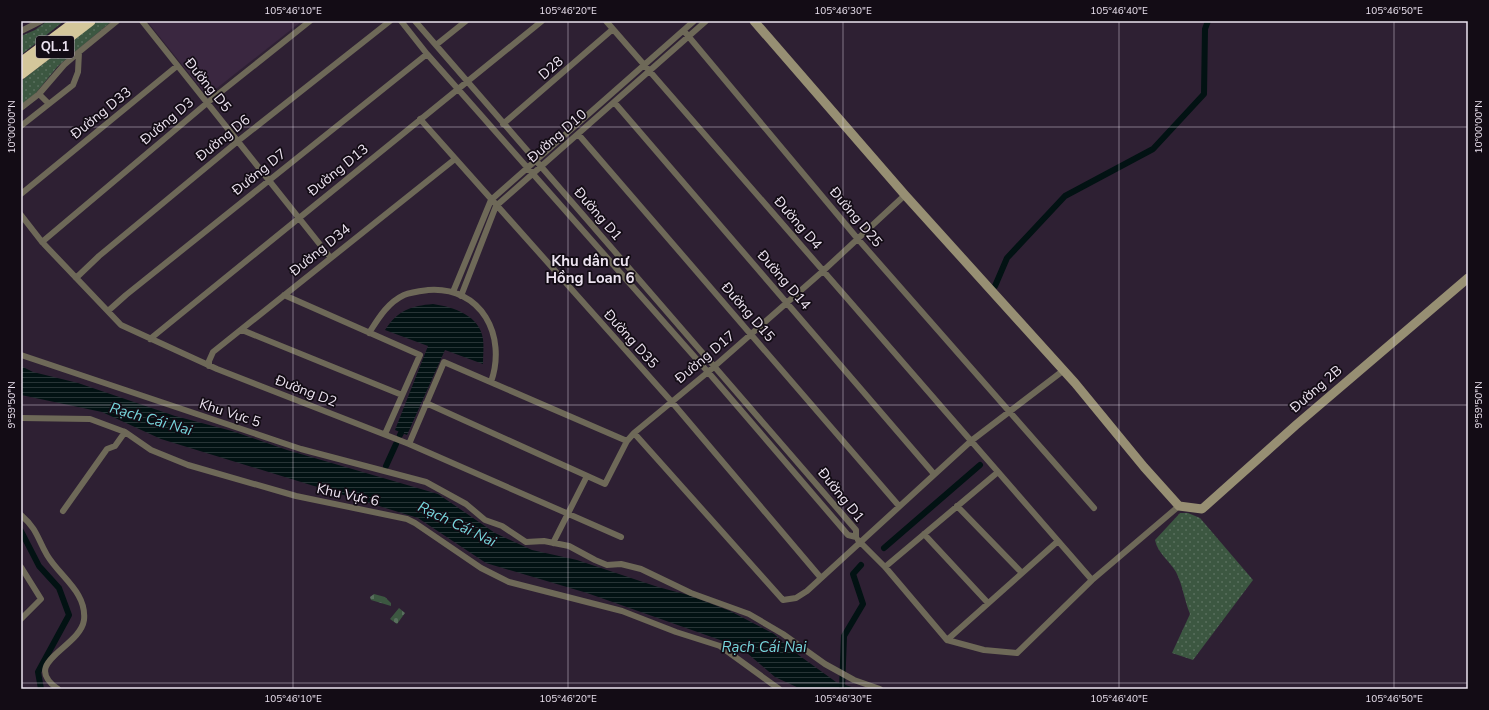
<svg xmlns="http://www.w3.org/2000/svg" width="1489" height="710" font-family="'Nunito Sans',sans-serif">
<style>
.built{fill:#3a2740}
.grass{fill:url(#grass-dots)}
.cemetery{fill:url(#cemetery-stones)}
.water{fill:url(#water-rules)}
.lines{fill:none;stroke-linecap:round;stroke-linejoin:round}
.canal{stroke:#021213;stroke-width:6}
.street{stroke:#6e6958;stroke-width:6}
.secondary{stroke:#978f73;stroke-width:9}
.highway{stroke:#d4c79b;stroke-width:11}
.ticks{fill:none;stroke:#ece3f0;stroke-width:1;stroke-opacity:0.45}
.labels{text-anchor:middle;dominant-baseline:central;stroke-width:3.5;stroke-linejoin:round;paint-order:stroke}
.shield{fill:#130c15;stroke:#aba2ae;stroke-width:1}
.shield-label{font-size:13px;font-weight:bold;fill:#ece3f0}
.street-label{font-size:14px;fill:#ece3f0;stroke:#130c15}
.neighbourhood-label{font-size:15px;font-weight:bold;fill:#ece3f0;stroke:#130c15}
.water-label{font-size:15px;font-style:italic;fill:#76d5db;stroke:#130c15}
.neatline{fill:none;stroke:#ece3f0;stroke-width:1.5}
.ticks-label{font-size:10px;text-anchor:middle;fill:#ece3f0}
</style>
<defs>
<pattern id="grass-dots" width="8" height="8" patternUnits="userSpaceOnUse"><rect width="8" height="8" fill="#3c5741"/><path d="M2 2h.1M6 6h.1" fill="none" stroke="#586f5d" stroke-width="1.8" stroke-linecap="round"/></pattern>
<pattern id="cemetery-stones" width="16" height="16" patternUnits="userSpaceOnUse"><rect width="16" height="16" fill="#3c5741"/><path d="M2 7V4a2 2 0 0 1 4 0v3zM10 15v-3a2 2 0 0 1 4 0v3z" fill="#586f5d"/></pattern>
<pattern id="water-rules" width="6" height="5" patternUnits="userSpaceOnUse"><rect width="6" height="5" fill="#021213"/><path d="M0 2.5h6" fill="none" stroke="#273436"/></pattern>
</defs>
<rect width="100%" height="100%" fill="#2e2033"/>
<path class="built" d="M147,21h155l-95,75z"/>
<path class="grass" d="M47,21h17l-43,34v-19l14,-6z
M98,21h14l-54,45 -23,28 -14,11v-24z
M1180,513h8l12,5 53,62 -60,80 -21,-7 18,-39c-6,-15 -7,-28 -14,-42 -7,-12 -18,-18 -21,-32z"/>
<path class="cemetery" d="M374,594l11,3 6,6v3l-20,-6 -1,-3z
M399,608l6,5 -8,11 -7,-5z"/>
<path class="water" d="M433,304c21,3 47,12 50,35 1,8 0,17 0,25l-38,-14 -38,85 -12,-5 33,-84 -43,-16c13,-20 26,-24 48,-26z
M21,366l12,6 45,11 97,33 57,15 55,19 151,44 57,39 37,17 45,10 81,27 30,8 42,16 44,23 19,17 43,31 22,7h-57l-26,-12 -35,-30 -153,-54 -101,-30 -68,-45 -257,-79 -59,-27 -81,-17z"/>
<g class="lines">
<path class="canal" d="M995,286l12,-28 58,-62 88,-47 51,-55 1,-65 3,-8
M400,435l1,-2
M386,466l10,-22
M21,531l18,35 20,22 10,27 -31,57 3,17
M884,548l96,-83
M842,689l2,-53 19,-32 -10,-30 8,-9"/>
<path class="street" d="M142,21l188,236
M401,21l26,33 281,318 140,163 8,2v-7l-441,-509
M606,21l486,559
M21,31l20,-10
M684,31l173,207 237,270
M436,45l30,-24
M39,94l10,10
M614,102l320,372
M21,108l18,-14 25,-29 15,-13
M420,119l251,282 150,177
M503,124l110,-95
M21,126l52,-41 5,-13 1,-20 38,-31
M578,134l321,372
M21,194l156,-128
M21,215l21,27 79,83 96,44 192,75 212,93
M42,242l165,-139 103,-82
M76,278l23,-22 139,-115 152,-120
M453,292l38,-92 203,-179
M284,295l136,60 -35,79
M461,296l35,-90 210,-185
M108,311l18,-16 301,-241
M242,330l160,65
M369,333c9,-14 18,-30 35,-38 7,-3 16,-4 24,-5 54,-4 79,46 63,92
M150,339l392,-318
M21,355l280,94 125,33 40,22 19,16 17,6 24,16 18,-1 25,5 26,14 12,5 14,-1 20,5 50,24 58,21 34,20 42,30 29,16 26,9
M209,366v-5l4,-9 242,-193
M426,403l179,81 22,-43 7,-8 74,-61 115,-101 82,-76
M21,418l69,1 35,13 26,18 37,15 108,31 111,23 8,4 66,45 28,14 113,29 54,21 44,14 59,43
M634,433l149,167 13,-2 11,-7 164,-150 93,-71
M409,444l35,-82 183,79
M957,506l65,67
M63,511l44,-62 8,-3 10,-14
M21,515c17,15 16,23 26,40 13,22 40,37 37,65 -4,28 -65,42 -26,69
M924,534l64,69
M858,540l28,28 61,72 37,10 33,3 75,-73 87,-74
M553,543l34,-67
M21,567l20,32 -20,20
M885,567l113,-95
M947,640l111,-99"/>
<path class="secondary" d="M754,21l151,174 170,188 69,84 35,39 23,3 94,-84 172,-147"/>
<path class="highway" d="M21,63l56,-42
M21,74l69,-53"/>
</g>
<path class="ticks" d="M293,21v668M568,21v668M843,21v668M1119,21v668M1394,21v668M21,127h1447M21,405h1447M21,683h1447"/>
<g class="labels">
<rect class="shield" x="36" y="36" width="38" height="22" rx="3"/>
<g class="shield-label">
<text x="55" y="47">QL.1</text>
</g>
<g class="street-label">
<text transform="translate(551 68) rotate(-41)">D28</text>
<text transform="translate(208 85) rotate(51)">Đường D5</text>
<text transform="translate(101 113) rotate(-39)">Đường D33</text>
<text transform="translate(167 121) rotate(-40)">Đường D3</text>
<text transform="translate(557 136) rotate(-41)">Đường D10</text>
<text transform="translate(223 138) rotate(-39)">Đường D6</text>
<text transform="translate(338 170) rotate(-39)">Đường D13</text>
<text transform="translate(259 172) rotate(-39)">Đường D7</text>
<text transform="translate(598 214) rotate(49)">Đường D1</text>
<text transform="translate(856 217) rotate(50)">Đường D25</text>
<text transform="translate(798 223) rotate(49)">Đường D4</text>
<text transform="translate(320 250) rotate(-39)">Đường D34</text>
<text transform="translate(784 280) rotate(49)">Đường D14</text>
<text transform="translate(748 312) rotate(49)">Đường D15</text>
<text transform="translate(631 339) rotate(48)">Đường D35</text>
<text transform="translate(705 357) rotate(-40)">Đường D17</text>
<text transform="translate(1316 389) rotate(-41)">Đường 2B</text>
<text transform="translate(306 391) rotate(21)">Đường D2</text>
<text transform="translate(230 413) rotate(18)">Khu Vực 5</text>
<text transform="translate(348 495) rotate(12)">Khu Vực 6</text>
<text transform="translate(841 495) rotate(51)">Đường D1</text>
</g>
<g class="neighbourhood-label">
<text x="590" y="261">Khu dân cư<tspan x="590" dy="17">Hồng Loan 6</tspan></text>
</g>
<g class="water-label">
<text transform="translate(151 419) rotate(16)">Rạch Cái Nai</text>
<text transform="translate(457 524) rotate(26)">Rạch Cái Nai</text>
<text x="764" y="647">Rạch Cái Nai</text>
</g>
</g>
<rect width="1489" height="710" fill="none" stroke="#130c15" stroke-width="44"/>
<rect x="22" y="22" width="1445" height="666" class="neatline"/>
<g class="ticks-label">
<text x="293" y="14">105°46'10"E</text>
<text x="568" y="14">105°46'20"E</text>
<text x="843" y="14">105°46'30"E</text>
<text x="1119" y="14">105°46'40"E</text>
<text x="1394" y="14">105°46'50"E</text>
<text transform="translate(11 127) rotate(-90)" y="4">10°00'00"N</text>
<text transform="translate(1478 127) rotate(-90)" y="4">10°00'00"N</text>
<text transform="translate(11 405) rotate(-90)" y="4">9°59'50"N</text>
<text transform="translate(1478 405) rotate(-90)" y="4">9°59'50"N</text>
<text x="293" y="702">105°46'10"E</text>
<text x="568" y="702">105°46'20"E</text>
<text x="843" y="702">105°46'30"E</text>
<text x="1119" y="702">105°46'40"E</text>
<text x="1394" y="702">105°46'50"E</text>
</g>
</svg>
